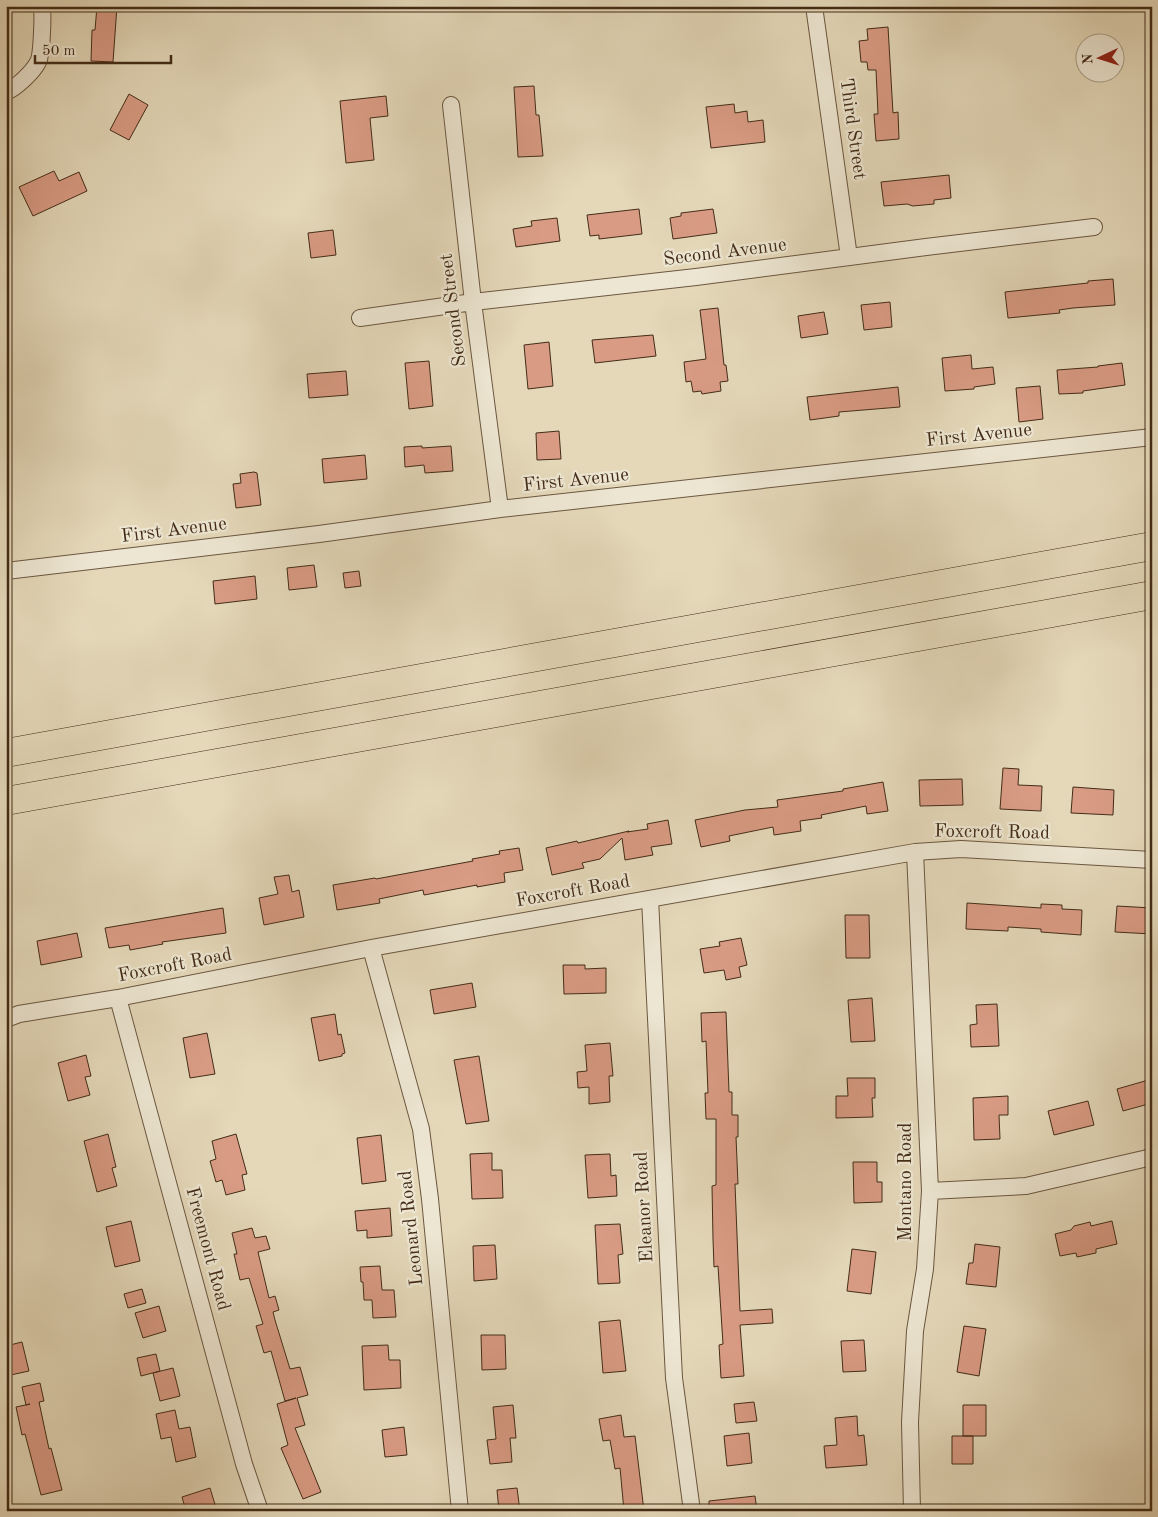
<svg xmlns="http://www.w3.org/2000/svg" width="1158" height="1517" font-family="'Old Standard TT',serif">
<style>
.building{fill:#d99b84;stroke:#432c17}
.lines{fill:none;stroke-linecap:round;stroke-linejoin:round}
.minor-casing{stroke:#6b5740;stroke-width:18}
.motorway-casing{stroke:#432c17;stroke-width:29}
.minor{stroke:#ede6d2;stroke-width:16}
.motorway{stroke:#e4d8b9;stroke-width:28}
.labels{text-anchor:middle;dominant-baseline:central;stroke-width:4.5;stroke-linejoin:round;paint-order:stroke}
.street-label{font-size:19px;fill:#432c17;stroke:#ede6d2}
</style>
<rect width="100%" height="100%" fill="#e4d8b9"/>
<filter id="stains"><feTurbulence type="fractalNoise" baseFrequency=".004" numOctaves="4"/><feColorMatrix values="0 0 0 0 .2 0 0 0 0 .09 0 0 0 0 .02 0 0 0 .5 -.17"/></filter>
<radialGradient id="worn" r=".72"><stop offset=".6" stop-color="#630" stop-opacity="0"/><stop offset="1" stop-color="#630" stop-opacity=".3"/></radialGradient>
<path class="building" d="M97,6h20l-4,56 -22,-1 1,-31h3z
M888,27l5,86 5,-1 1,27 -23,2 -2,-27h4l-2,-44h-8l-1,-8h-6l-2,-21 9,-1 -1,-11z
M534,86l2,29h3l4,41 -25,1 -4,-70z
M129,94l19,11 -19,35 -19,-10z
M386,96l2,20 -18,2 4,42 -28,3 -6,-62z
M734,104l1,9 12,-2 1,11 15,-2 2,22 -54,6 -5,-41z
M54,171l5,10 20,-9 8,19 -54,25 -14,-29z
M949,175l2,23 -17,2v4l-21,2 -6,-2 -23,2 -3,-24z
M639,209l3,25 -43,5v-4l-9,1 -3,-21z
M713,209l4,24 -44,6 -3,-21 11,-2v-3z
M557,218l3,23 -44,6 -3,-18 19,-3 -1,-5z
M333,230l3,25 -25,3 -3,-25z
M1113,279l2,26 -42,3 -14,2 1,3 -52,5 -3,-26 83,-9v-2z
M890,302l2,25 -28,3 -3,-25z
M718,308l6,57h2l2,16 -8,1 1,9 -19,3 -1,-3 -8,1 -2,-11 -5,1 -2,-20 22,-3 -6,-49z
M824,312l4,22 -27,4 -3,-22z
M653,335l3,21 -61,7 -3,-23z
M549,342l4,44 -25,3 -4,-44z
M971,355l1,14 21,-2 2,17 -21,3v2l-29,2 -3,-33z
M429,361l4,45 -24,3 -4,-46z
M1122,363l3,22 -42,6v2l-24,1 -2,-24 41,-3v-1z
M346,371l2,24 -39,3 -2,-24z
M1040,386l3,33 -24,3 -3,-34z
M898,387l2,20 -61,5v4l-29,4 -3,-23z
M559,431l2,28 -24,1 -1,-27z
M422,446v2l29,-2 2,25 -28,2 -1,-8 -19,2 -1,-20z
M365,455l2,24 -43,4 -2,-24z
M254,472l3,1 4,32 -25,3 -3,-24 8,-1 -1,-9z
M314,565l3,22 -28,3 -2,-22z
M359,571l2,15 -16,2 -2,-15z
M255,576l2,23 -42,5 -2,-23z
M1003,768l16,1 -1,16 24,1 -1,25 -41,-2z
M962,779l1,26 -43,1 -1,-26z
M883,782l5,29 -21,3 -1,-8 -45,9 1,3 -22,3 1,10 -27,4 -1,-8 -44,9 1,5 -29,6 -6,-27 50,-10 33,-3 -1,-7 66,-9v-2z
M1073,787l41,3 -1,25 -42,-2z
M668,820l4,24 -21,3 2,8 -28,5 -3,-22 -22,21 -18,4 2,5 -32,7 -6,-27 31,-7 1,2 51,-12 -2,1 21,-3 -1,-5z
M519,848l4,22 -19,3 1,9 -28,5v-2l-53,10 -1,-5 -44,9 1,4 -43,7 -4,-25 42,-7 1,1 97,-18 -1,-2 28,-5 -1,-3z
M289,875l3,17 7,-2 5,27 -40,8 -5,-27 19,-4 -4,-17z
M967,903l74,5v-4l21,1v4l20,1 -1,25 -40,-3v-3l-33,-2v4l-42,-2z
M1117,906l35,2v26l-37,-2z
M223,908l3,25 -64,9 1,2 -33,6 -1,-5 -20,3 -4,-20z
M845,915h24l1,43h-24z
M77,933l5,24 -41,8 -4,-24z
M741,938l6,27 -8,2 2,10 -15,3 -2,-10 -20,3 -4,-24 20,-3 -1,-4z
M563,965h22v4l21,-1v25l-42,1z
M472,983l4,24 -42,7 -4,-24z
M872,998l3,43 -24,1 -3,-42z
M997,1004l2,42 -28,1 -1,-22 7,-1 -1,-19z
M726,1012l3,80h3v23h6v22h-2l2,47h-3l5,127 32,-2 1,14 -33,2 4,51 -23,2 -2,-33 4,-1 -5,-78 -4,1 -1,-28 -1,-53 4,-1v-66h-10l-1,-26h3l-2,-52 -4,1 -1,-29z
M335,1014l3,21 3,-1 4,19 -3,1v2l-23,5 -8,-43z
M207,1033l8,41 -25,4 -7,-40z
M610,1043l3,33h-4l1,26 -21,2v-17l-11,1 -1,-16 10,-1 -2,-26z
M86,1055l5,21 -6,1 5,18 -22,6 -10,-38z
M479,1056l10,65 -23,3 -12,-64z
M847,1078h28v20h-3l1,19 -37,1v-22h12z
M1152,1079v24l-29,8 -6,-22z
M1008,1096v19h-9l1,24 -26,1 -1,-42z
M1088,1101l6,24 -40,10 -6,-24z
M108,1134l8,33 -4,1 5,18 -20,6 -13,-51z
M236,1134l11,40 -5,1 3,15 -19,5 -4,-15 -6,2 -6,-21 6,-2 -4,-18z
M381,1135l5,46 -24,3 -5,-46z
M492,1153v17h10l1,28 -31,1 -2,-45z
M610,1154l1,22 5,-1 1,21 -29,2 -3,-43z
M853,1162h24v20h5v20l-28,1z
M390,1208l2,28 -25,2v-8l-10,1 -2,-20z
M131,1221l9,40 -25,6 -9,-40z
M1112,1221l5,23 -21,5v4l-19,4 -1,-4 -16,3 -5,-22 16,-4 3,-4 16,-4 1,4z
M620,1224l3,30 -5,1 2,28 -22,1 -3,-59z
M252,1228l3,10 11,-2 4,13 -12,3 11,46 6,-2 4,14 -6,2 2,8 15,49 10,-2 8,28 -11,3 8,27 -10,3 26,64 -18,7 -22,-51 7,-3 -11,-41 19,-6 -11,3 -14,-50 -7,2 -8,-27 7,-2 -14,-46 -9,2 -6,-26h3l-5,-21z
M975,1244l25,3 -4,40 -30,-3 3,-21h4z
M495,1245l2,34 -23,2 -1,-35z
M852,1249l24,3 -5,42 -24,-3z
M380,1266l2,24h12l2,27 -23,1 -1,-18h-8l-1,-18h-2l-1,-15z
M142,1289l4,14 -18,5 -4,-14z
M159,1306l7,25 -23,7 -8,-25z
M620,1320l6,51 -23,2 -4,-51z
M964,1326l22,3 -7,47 -22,-4z
M481,1335h24l1,34 -24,1z
M864,1340l2,31 -23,1 -2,-31z
M22,1342l7,29 -23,5v-30z
M388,1345l1,15h11l1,28 -37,2 -2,-44z
M156,1354l4,17 -19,5 -4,-18z
M173,1368l7,28 -20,5 -7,-28z
M40,1383l4,18 -5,1 10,47 2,-1 11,42 -21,5 -16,-61 -3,1 -6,-28 14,-3 -4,1 -4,-18z
M754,1402l3,19 -21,2 -2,-19z
M513,1405l3,33h-6l2,24 -22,2 -3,-24 9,-1 -3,-32z
M963,1405h23v31h-23z
M175,1410l4,19 11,-2 6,30 -20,5 -5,-25 -10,2 -5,-25z
M621,1415l3,22 11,-1 9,75h-20l-4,-43 -5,1 -5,-29 -7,1 -4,-22z
M857,1416l1,20 6,-1 3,30 -41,3 -2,-22 13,-1 -2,-27z
M404,1427l3,28 -22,2 -3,-27z
M749,1433l3,30 -25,3 -3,-30z
M952,1436h21v28h-21z
M210,1488l7,23h-31l-4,-14z
M517,1488l3,23h-21l-2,-21z
M755,1496l2,15h-48v-10z"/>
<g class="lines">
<g class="minor-casing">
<path id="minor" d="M814,6l35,251
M6,92c10,-4 27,-20 32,-30 4,-7 5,-46 4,-56
M451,105l22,197 27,207
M360,318l113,-16 223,-25 230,-30 168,-20
M6,571l313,-37 181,-25 652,-72
M650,899l24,479 18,133
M371,948l50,181 9,70 30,312
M118,998l126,466 16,47
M6,1019l13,-5 99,-16 253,-50 544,-96 46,-3 191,11
M930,1191l96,-5 126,-29
M912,1511l-2,-89 5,-91 10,-62 5,-78 -15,-339"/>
</g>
<g class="motorway-casing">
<path id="motorway" d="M6,753l1146,-207
M6,801l1146,-206"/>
</g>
<use href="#minor" class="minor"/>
<use href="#motorway" class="motorway"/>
</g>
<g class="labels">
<g class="street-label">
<text transform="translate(852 129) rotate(82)">Third Street</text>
<text transform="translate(725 253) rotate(-7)">Second Avenue</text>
<text transform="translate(454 310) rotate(-97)">Second Street</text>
<text transform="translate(979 436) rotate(-6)">First Avenue</text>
<text transform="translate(576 481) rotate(-6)">First Avenue</text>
<text transform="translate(174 531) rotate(-7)">First Avenue</text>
<text transform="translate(992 833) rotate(1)">Foxcroft Road</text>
<text transform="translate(573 892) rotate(-10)">Foxcroft Road</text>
<text transform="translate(175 966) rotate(-11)">Foxcroft Road</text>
<text transform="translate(906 1182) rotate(-90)">Montano Road</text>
<text transform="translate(645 1207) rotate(-93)">Eleanor Road</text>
<text transform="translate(412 1228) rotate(-96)">Leonard Road</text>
<text transform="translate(207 1249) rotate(75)">Freemont Road</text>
</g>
</g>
<rect width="1158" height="1517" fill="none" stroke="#e4d8b9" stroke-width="25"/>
<rect x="8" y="8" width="1143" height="1502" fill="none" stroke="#432c17" stroke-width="2.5"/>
<rect x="12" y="12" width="1133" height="1492" fill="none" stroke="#432c17"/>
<g transform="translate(1100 58) rotate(266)"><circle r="24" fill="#ede6d2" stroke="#a99c87"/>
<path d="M0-4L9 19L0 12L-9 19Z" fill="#8f2418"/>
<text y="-8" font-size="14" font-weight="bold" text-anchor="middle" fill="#432c17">N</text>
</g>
<path d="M35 55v8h136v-8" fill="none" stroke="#432c17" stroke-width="2.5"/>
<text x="42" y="55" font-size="15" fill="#432c17" stroke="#ede6d2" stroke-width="4" paint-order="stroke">50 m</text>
<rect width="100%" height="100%" filter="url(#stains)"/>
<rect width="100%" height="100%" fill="url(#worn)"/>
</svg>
